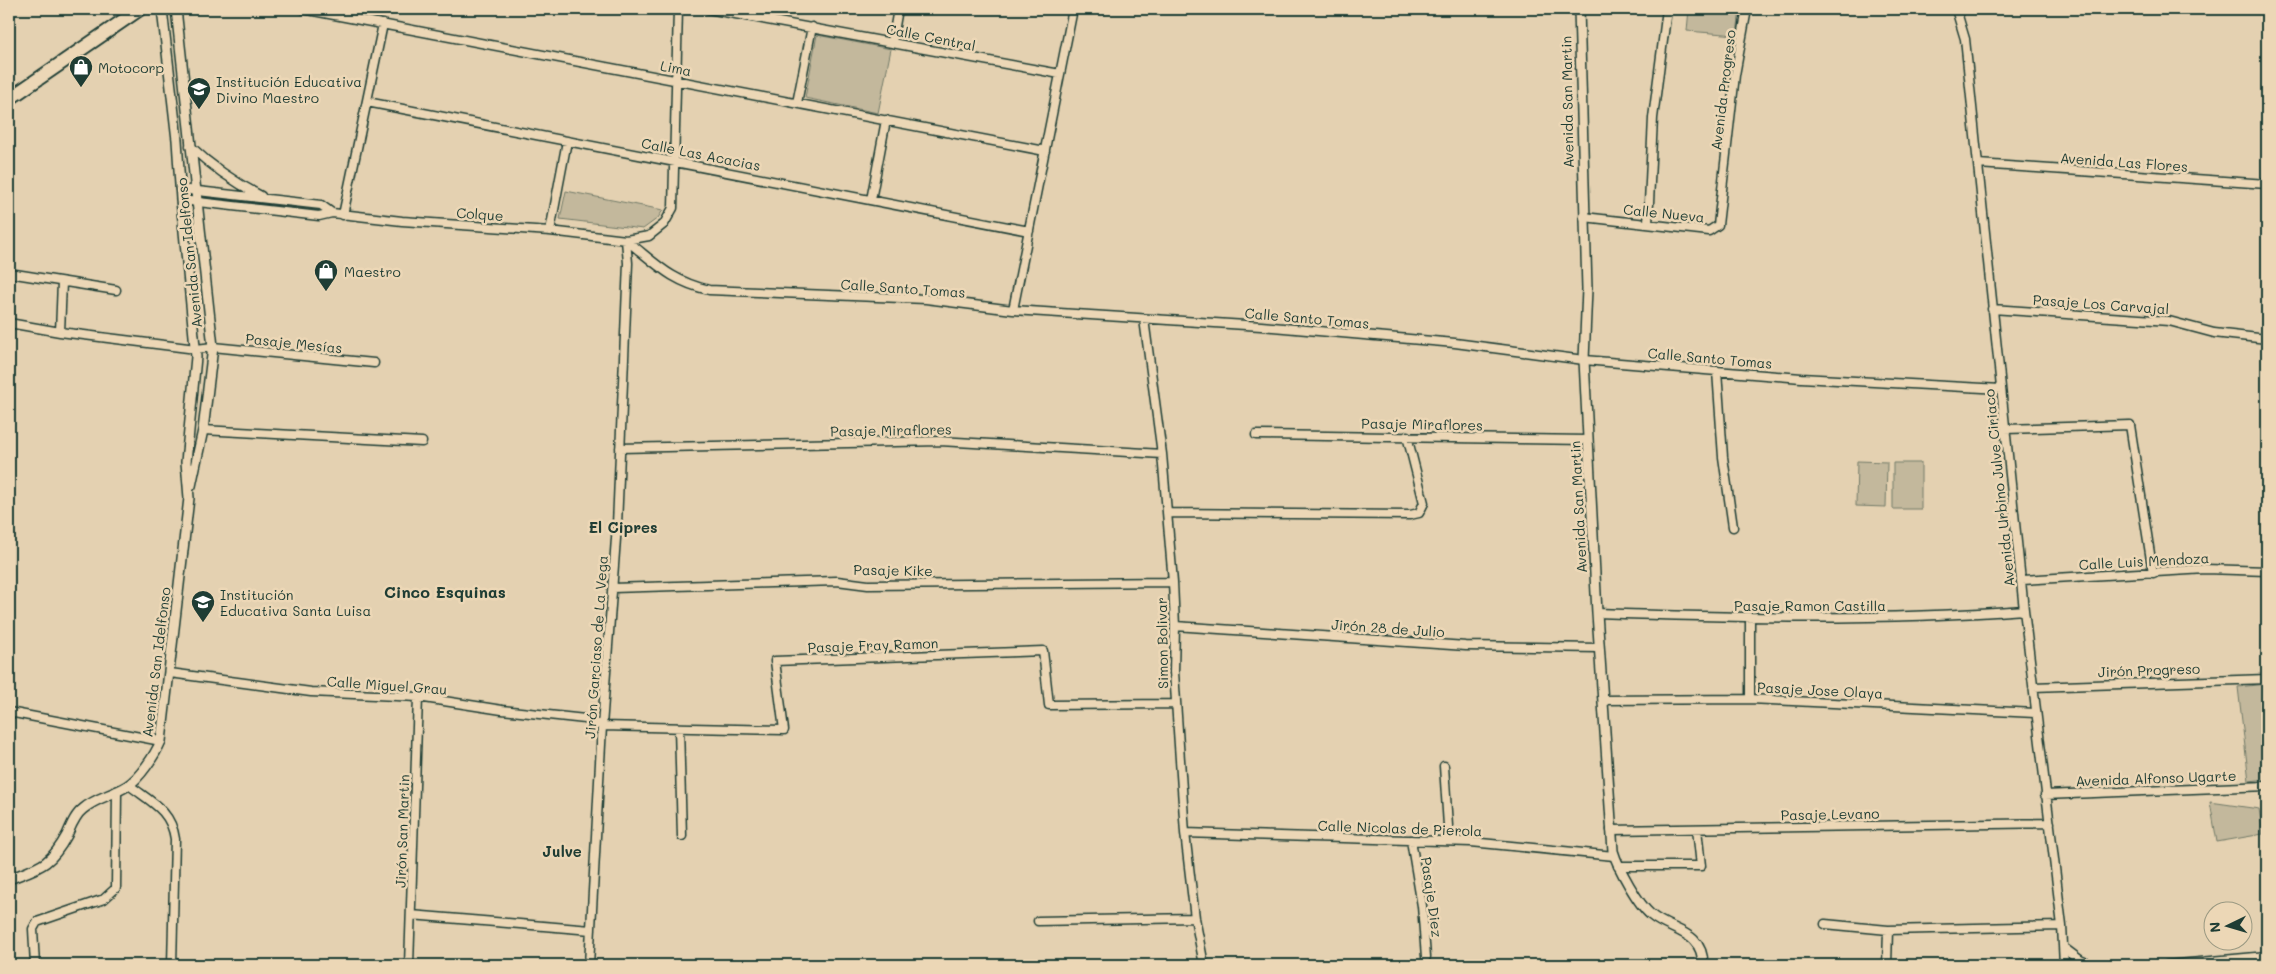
<svg xmlns="http://www.w3.org/2000/svg" width="2276" height="974" font-family="Mali,sans-serif">
<style>
.green{fill:#c3b89c;stroke:#717a68}
.lines{fill:none;stroke-linecap:round;stroke-linejoin:round}
.minor-casing{stroke:#1f3d34;stroke-width:11}
.tertiary-casing{stroke:#1f3d34;stroke-width:12}
.trunk-casing{stroke:#1f3d34;stroke-width:16}
.minor{stroke:#ecd7b6;stroke-width:8}
.tertiary{stroke:#ecd7b6;stroke-width:9}
.trunk{stroke:#ecd7b6;stroke-width:12}
.labels{text-anchor:middle;dominant-baseline:central;stroke-width:5;stroke-linejoin:round;paint-order:stroke}
.street-label{font-size:14px;fill:#1f3d34;stroke:#ecd7b6}
.poi-label{font-size:14px;fill:#1f3d34;stroke:#ecd7b6;text-anchor:start}
.neighbourhood-label{font-size:15px;font-weight:bold;fill:#1f3d34;stroke:#ecd7b6}
.quarter-label{font-size:16px;font-weight:bold;fill:#1f3d34;stroke:#ecd7b6}
</style>
<rect width="100%" height="100%" fill="#e4d1b1"/>
<filter id="ink" filterUnits="userSpaceOnUse"><feTurbulence type="fractalNoise" baseFrequency=".02" numOctaves="2"/><feDisplacementMap in="SourceGraphic" scale="10" xChannelSelector="R" yChannelSelector="G"/><feConvolveMatrix kernelMatrix="1 2 1 2 8 2 1 2 1" color-interpolation-filters="sRGB"/></filter>
<g filter="url(#ink)">
<path class="green" d="M1689,9h51l-3,26 -50,-4z
M817,35l74,14 -13,64 -73,-15z
M566,191l97,19 -5,8 -15,11 -83,-10z
M1857,461l30,1 -1,45 -30,-1z
M1893,463h28v46h-28z
M2266,684l1,95 -18,2 -11,-94z
M2210,802l49,7 4,25 -46,8z"/>
<g class="lines">
<g class="minor-casing">
<path id="minor" d="M303,9l742,142
M708,9l352,65
M1956,9l9,30 59,571 38,316 2,39
M892,43l6,-34
M367,102l662,129
M797,103l15,-76
M190,146c22,21 44,36 71,50
M1978,164l289,20
M180,189l141,16 11,8
M181,200l138,16 13,-3 70,8 148,10 76,9 23,-4 15,-12 9,-16 5,-199
M871,200l15,-80
M343,215l40,-191
M1584,217l125,14 9,-6 17,-150 12,-66
M1648,224l5,-106 14,-109
M550,231l17,-90
M626,240c30,23 44,41 83,50l217,9 87,11 248,16 194,17 129,17 217,18 200,11
M9,273l107,17
M1992,309l177,12 45,12 53,6
M1013,310l60,-301
M1144,319l18,135 11,128 2,44 -1,46 11,161 10,85 9,47
M9,323l51,9 136,17 17,-2 161,16
M60,332l2,-50
M1717,371l6,86 10,70
M2005,429l125,-4 23,148
M203,430l219,12
M1256,435l332,5
M620,448l320,-7 222,13
M1167,513l243,2 9,-2 5,-10 -17,-67
M2022,580l184,-11 61,2
M613,588l224,-7 31,4 305,-3
M1597,613c143,5 284,8 427,-3
M1175,626l291,20 133,2
M170,673l141,19 107,5 84,13 83,9 17,7 182,4 -9,-69 268,-10 6,54 127,-1
M2033,687l234,-8
M1750,699v-80
M1603,700l147,-1 285,14
M9,712l152,29
M679,728l3,108
M1444,766l5,75
M129,785c22,17 42,25 46,54l-3,126
M2045,795l222,-9
M1611,830l439,-7
M1185,833l286,9 143,14
M1411,840l11,66 4,51
M1618,866h83l-4,-37
M411,915l180,15
M1038,921l157,-3
M1825,924l63,6 174,-4
M2064,948l16,12 12,5
M35,965l-2,-36 4,-7 67,-23 12,-11 1,-97
M409,965l9,-268
M589,965l13,-239 15,-201 11,-262 -2,-23
M1887,965l1,-35
M2167,965l100,-9"/>
</g>
<g class="tertiary-casing">
<path id="tertiary" d="M176,9l37,338 -10,83 -12,56
M1579,9l8,280 -3,71 13,253 16,238c5,17 25,53 38,64 20,17 52,15 52,50
M9,879c31,-12 41,-13 58,-44 4,-9 8,-20 16,-26 12,-11 30,-14 44,-23 13,-8 28,-31 34,-45l28,-243 -3,-36 10,-105 -15,-157 -4,-60 -15,-131"/>
</g>
<g class="trunk-casing">
<path id="trunk" d="M9,99l131,-90"/>
</g>
<use href="#minor" class="minor"/>
<use href="#tertiary" class="tertiary"/>
<use href="#trunk" class="trunk"/>
</g>
</g>
<defs>
<g id="shop-pin" transform="scale(1.25)"><path d="M0 17L-7.5 6A9.5 9.5 0 1 1 7.5 6Z" fill="#1f3d34" stroke="#ecd7b6"/><path d="M-5-2.5h2.3a2.7 3.5 0 0 1 5.4 0H5L5.5 6h-11ZM-1.5-2.5h3a1.5 2.3 0 0 0-3 0Z" fill="#fff"/></g>
<g id="school-pin" transform="scale(1.25)"><path d="M0 17L-7.5 6A9.5 9.5 0 1 1 7.5 6Z" fill="#1f3d34" stroke="#ecd7b6"/><path d="M0-5L7-2L0 1L-7-2ZM-4 1L0 2.5L4 1V4Q0 6-4 4Z" fill="#fff"/></g>
</defs>
<g fill-rule="evenodd">
<use href="#shop-pin" x="81" y="67"/>
<use href="#school-pin" x="199" y="89"/>
<use href="#shop-pin" x="326" y="271"/>
<use href="#school-pin" x="203" y="602"/>
</g>
<g class="labels">
<g class="street-label">
<text transform="translate(931 37) rotate(11)">Calle Central</text>
<text transform="translate(676 68) rotate(11)">Lima</text>
<text transform="translate(1723 90) rotate(-83)">Avenida Progreso</text>
<text transform="translate(1567 102) rotate(-91)">Avenida San Martin</text>
<text transform="translate(701 154) rotate(11)">Calle Las Acacias</text>
<text transform="translate(2124 162) rotate(4)">Avenida Las Flores</text>
<text transform="translate(1664 213) rotate(6)">Calle Nueva</text>
<text transform="translate(480 214) rotate(4)">Colque</text>
<text transform="translate(189 253) rotate(-96)">Avenida San Idelfonso</text>
<text transform="translate(903 288) rotate(4)">Calle Santo Tomas</text>
<text transform="translate(2101 304) rotate(4)">Pasaje Los Carvajal</text>
<text transform="translate(1307 318) rotate(5)">Calle Santo Tomas</text>
<text transform="translate(294 343) rotate(6)">Pasaje Mesías</text>
<text transform="translate(1710 358) rotate(5)">Calle Santo Tomas</text>
<text transform="translate(1422 424) rotate(1)">Pasaje Miraflores</text>
<text transform="translate(891 430) rotate(-1)">Pasaje Miraflores</text>
<text transform="translate(1999 488) rotate(-96)">Avenida Urbino Julve Ciriaco</text>
<text transform="translate(1578 507) rotate(-93)">Avenida San Martin</text>
<text transform="translate(2144 561) rotate(-3)">Calle Luis Mendoza</text>
<text transform="translate(893 570) rotate(1)">Pasaje Kike</text>
<text x="1810" y="605">Pasaje Ramon Castilla</text>
<text transform="translate(1388 628) rotate(4)">Jirón 28 de Julio</text>
<text transform="translate(1162 643) rotate(-91)">Simon Bolivar</text>
<text transform="translate(873 645) rotate(-2)">Pasaje Fray Ramon</text>
<text transform="translate(596 647) rotate(-86)">Jirón Garciaso de La Vega</text>
<text transform="translate(156 662) rotate(-83)">Avenida San Idelfonso</text>
<text transform="translate(2149 670) rotate(-2)">Jirón Progreso</text>
<text transform="translate(387 685) rotate(4)">Calle Miguel Grau</text>
<text transform="translate(1820 690) rotate(3)">Pasaje Jose Olaya</text>
<text transform="translate(2156 778) rotate(-2)">Avenida Alfonso Ugarte</text>
<text transform="translate(1830 814) rotate(-1)">Pasaje Levano</text>
<text transform="translate(1400 828) rotate(2)">Calle Nicolas de Pierola</text>
<text transform="translate(402 831) rotate(-88)">Jirón San Martin</text>
<text transform="translate(1432 897) rotate(82)">Pasaje Diez</text>
</g>
<g class="poi-label">
<text x="98" y="67">Motocorp</text>
<text x="216" y="81">Institución Educativa<tspan x="216" dy="16">Divino Maestro</tspan></text>
<text x="344" y="271">Maestro</text>
<text x="220" y="594">Institución<tspan x="220" dy="16">Educativa Santa Luisa</tspan></text>
</g>
<g class="neighbourhood-label">
<text x="623" y="527">El Cipres</text>
<text x="562" y="851">Julve</text>
</g>
<g class="quarter-label">
<text x="445" y="591">Cinco Esquinas</text>
</g>
</g>
<rect width="2276" height="974" fill="none" stroke="#ecd7b6" stroke-width="30"/>
<rect x="15" y="15" width="2246" height="944" fill="none" stroke="#1f3d34" stroke-width="2" filter="url(#ink)"/>
<g transform="translate(2228 926) rotate(265)"><circle r="24" fill="#ecd7b6" stroke="#9a9982"/>
<path d="M0-4L9 19L0 12L-9 19Z" fill="#1f3d34"/>
<text y="-8" font-size="14" font-weight="bold" text-anchor="middle" fill="#1f3d34">N</text>
</g>
</svg>
